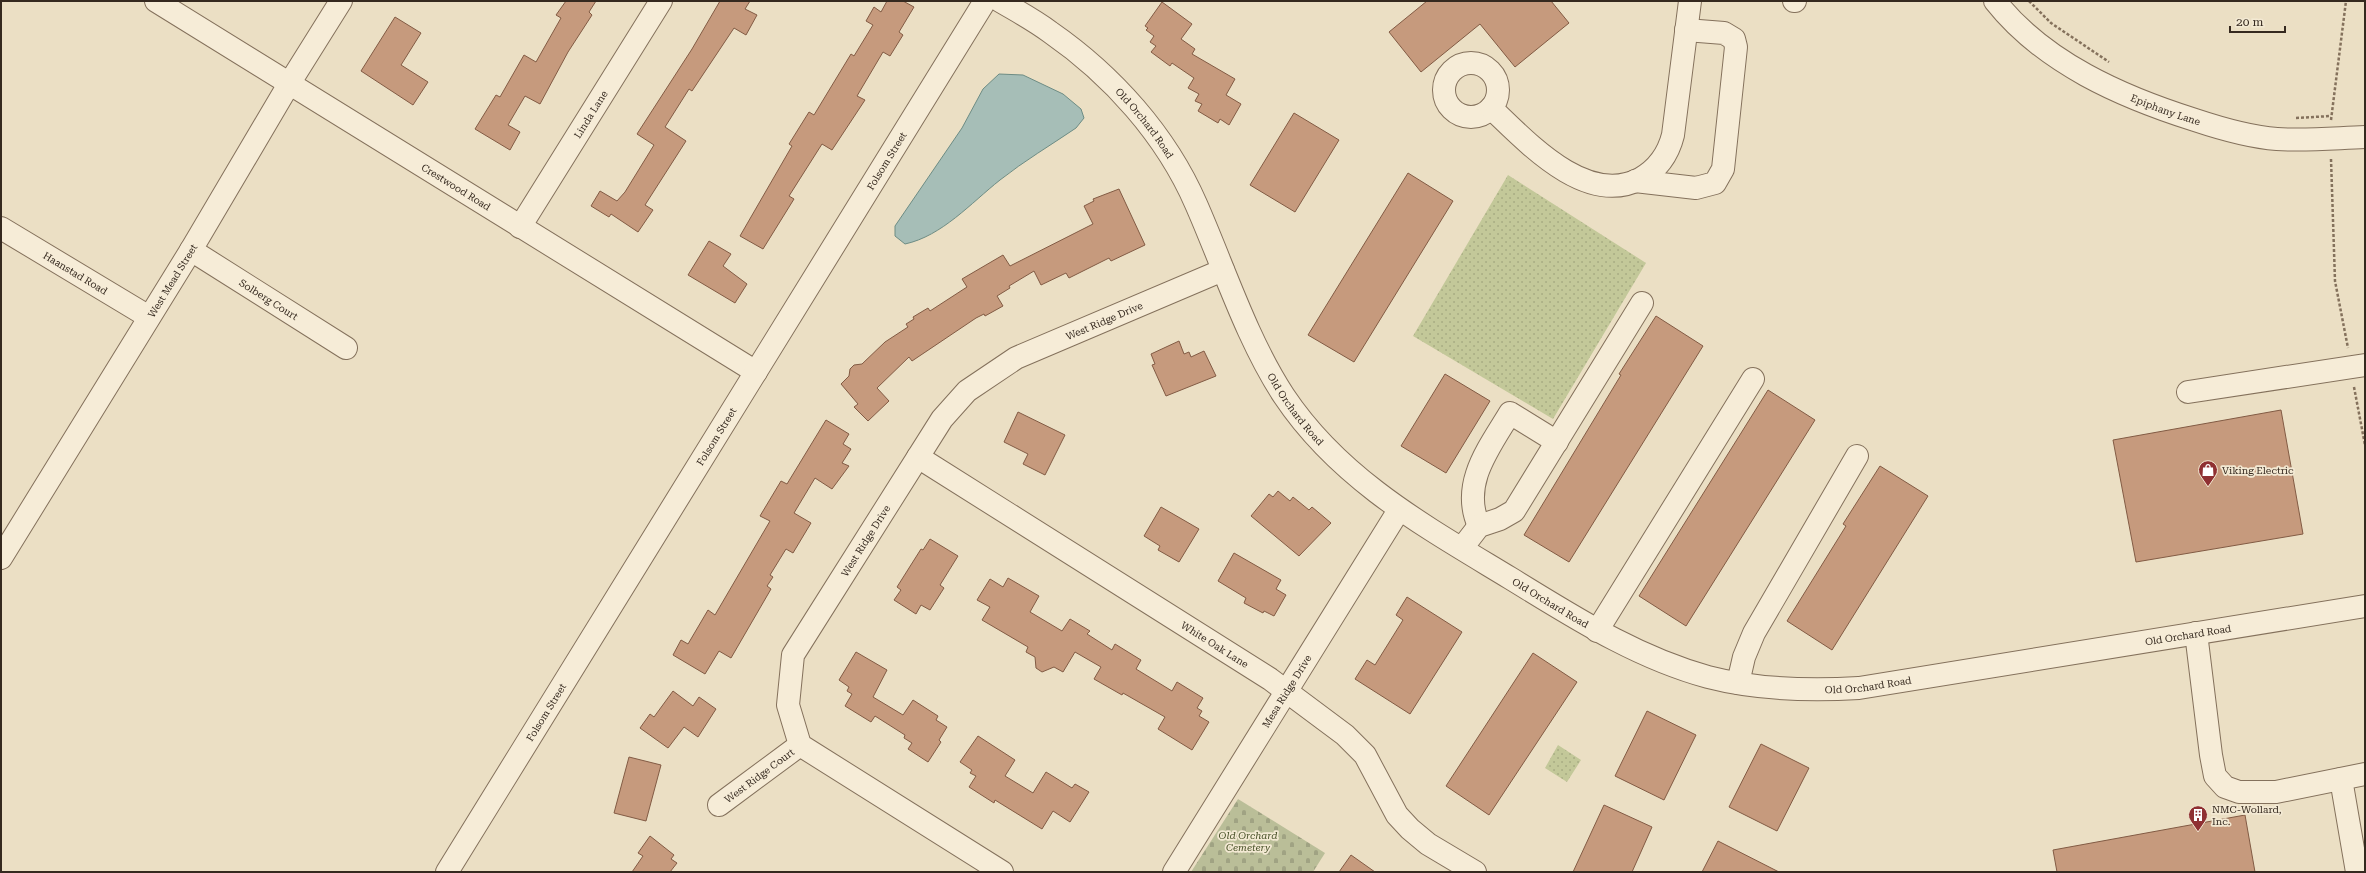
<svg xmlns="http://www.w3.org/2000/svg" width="2366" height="873" font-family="'Roboto Serif',serif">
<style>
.cemetery{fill:url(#cemetery-stones)}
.park{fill:url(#park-dots)}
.water{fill:#a6beb7;stroke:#6d8c84}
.building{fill:#c69a7d;stroke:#825b44}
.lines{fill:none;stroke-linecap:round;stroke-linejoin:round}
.minor-casing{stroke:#84715c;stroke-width:24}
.path{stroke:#84715c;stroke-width:2.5;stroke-dasharray:3 2;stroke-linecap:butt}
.minor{stroke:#f6ecd7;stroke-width:22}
.labels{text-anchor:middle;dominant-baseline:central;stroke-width:3.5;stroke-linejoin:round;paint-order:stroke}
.street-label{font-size:10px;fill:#35291f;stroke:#f3e9d3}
.poi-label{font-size:10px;fill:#35291f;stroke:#f3e9d3;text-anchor:start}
.park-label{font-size:10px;font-style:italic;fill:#475027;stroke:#f3e9d3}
</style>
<defs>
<pattern id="cemetery-stones" width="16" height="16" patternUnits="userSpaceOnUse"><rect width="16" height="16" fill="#babe98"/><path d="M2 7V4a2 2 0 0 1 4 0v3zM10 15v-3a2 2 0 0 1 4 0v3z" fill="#a0a383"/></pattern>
<pattern id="park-dots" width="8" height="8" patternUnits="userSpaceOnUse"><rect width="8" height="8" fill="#c3c899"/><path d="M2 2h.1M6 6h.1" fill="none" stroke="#a8ac83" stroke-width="1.8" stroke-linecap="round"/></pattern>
</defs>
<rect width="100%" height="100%" fill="#ebdfc4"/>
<path class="cemetery" d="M1238,799l87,54 -12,19h-122z"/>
<path class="park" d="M1508,175l138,88 -93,156 -140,-83z
M1558,745l23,15 -14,22 -22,-14z"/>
<path class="water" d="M999,74l24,1 40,19 18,15 3,9 -8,10c-25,17 -52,33 -76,52 -29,23 -58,56 -95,64l-10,-8v-10l67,-98 21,-39z"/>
<path class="building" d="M566,1h30l-7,11 3,3 -24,37 -28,52 -15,-8 -17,29 12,7 -10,18 -35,-21 21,-34 4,2 24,-42 12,7 25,-44 -5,-3z
M720,1h30l-5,8 12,6 -11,20 -12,-7 -42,63 -3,-2 -24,38 21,14 -41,64 8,5 -15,22 -27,-18 -2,3 -18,-11 9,-15 17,10 8,-9 29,-47 -17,-11 55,-85z
M887,1h16l11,6 -15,25 4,3 -13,21 -7,-4 -26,44 8,4 -33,50 -10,-6 -33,52 5,3 -31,50 -23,-13 52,-90 -3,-2 20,-32 5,3 37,-61 3,2 19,-31 -7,-4 8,-14 7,5z
M1427,1h124l18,22 -54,44 -35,-43 -59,48 -32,-40z
M1162,2l30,22 -11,15 14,10 -3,5 43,25 -9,16 15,9 -12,21 -9,-6 -2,4 -20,-12 4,-7 -7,-3 4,-7 -11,-6 6,-10 -22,-15 -2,3 -19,-14 5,-6 -6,-4 4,-6 -8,-6 2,-2 -3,-2z
M395,17l26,16 -20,32 27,17 -15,23 -52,-34z
M1294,113l45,27 -44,72 -45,-27z
M1408,173l45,28 -99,161 -46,-27z
M1119,189l26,56 -34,16 -2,-3 -40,20 -3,-5 -25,12 -7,-14 -25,15 1,2 -13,8 6,10 -18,10 -1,-2 -8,4 -64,43 -3,-4 -32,31 12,13 -21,20 -14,-14 4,-3 -17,-20 8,-8 1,-7 4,-4 8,-1 23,-22 23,-15 -2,-3 8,-5 -1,-2 15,-9 2,3 37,-24 -5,-8 41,-24 7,11 83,-42 -9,-18 10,-5 -1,-2z
M709,241l22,13 -8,12 24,18 -12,19 -47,-28z
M1656,316l47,30 -134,216 -45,-27 97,-160 -2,-1z
M1179,341l5,13 5,-2 2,5 13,-6 12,25 -50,20 -14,-31 3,-1 -4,-10z
M1445,374l45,27 -44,72 -45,-27z
M1768,390l47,30 -129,206 -47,-30z
M2281,410l22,124 -167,28 -23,-122z
M1018,412l47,23 -20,40 -22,-11 5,-10 -24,-12z
M826,420l23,14 -6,10 8,5 -9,14 7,3 -17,23 -17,-11 -21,35 17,10 -18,30 -7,-4 -16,26 3,2 -6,9 4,3 -40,69 -12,-7 -14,23 -32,-19 8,-15 7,4 20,-34 7,5 55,-94 -10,-5 21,-35 6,3z
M1880,466l48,30 -96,154 -45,-29 59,-95 -3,-2z
M1278,491l12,10 3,-4 16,13 3,-3 19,16 -32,33 -48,-40 18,-22 4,3z
M1161,507l38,22 -20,33 -21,-12 2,-4 -16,-10z
M930,539l28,17 -18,29 4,3 -14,22 -9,-5 -5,9 -22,-14 7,-10 -4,-3 24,-38 2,1z
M1234,553l47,27 -5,9 10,6 -12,21 -10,-5 -1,2 -19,-10 2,-5 -28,-17z
M1008,578l31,18 -9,16 32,19 8,-12 20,12 -3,3 25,16 3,-6 26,16 -5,9 36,22 5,-9 26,16 -6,10 5,3 -3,5 10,6 -17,28 -34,-21 7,-12 -42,-24 -1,2 -28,-16 7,-12 -26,-15 -12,20 -9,-5 -12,5 -6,-4 -1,-11 -9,-5 2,-5 -46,-27 8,-13 -13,-7 13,-21 13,8z
M1407,597l55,35 -52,82 -55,-35 12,-19 8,5 28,-45 -7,-5z
M856,652l31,18 -14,27 30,18 10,-15 25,16 -2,4 11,7 -8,13 2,2 -13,20 -20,-13 4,-6 -8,-5 1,-3 -30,-19 -4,6 -26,-16 7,-12 -5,-3 2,-4 -10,-7z
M1533,653l44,29 -88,133 -43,-29z
M673,691l20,15 6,-9 17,12 -18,28 -14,-10 -16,21 -28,-20 10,-14 4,3z
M1647,711l49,24 -32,65 -49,-24z
M978,736l37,24 -10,16 28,17 13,-21 26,16 3,-4 14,8 -19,30 -17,-11 -11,18 -47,-29 -1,3 -25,-16 7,-11 -6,-3 2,-3 -12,-8z
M1761,744l48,24 -32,63 -48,-24z
M629,757l32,8 -15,56 -32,-8z
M1604,805l48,22 -20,45h-59z
M2245,815l10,57h-198l-4,-22z
M650,836l24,19 -3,4 6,4 -7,9h-38l11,-16 -5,-3z
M1718,841l61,31h-77z
M1351,855l24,17h-36z"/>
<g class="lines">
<g class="minor-casing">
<g id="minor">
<path id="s1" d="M156,1l600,371"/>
<path id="s2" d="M1000,1c17,10 34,19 50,31 62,43 116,103 146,172 27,61 51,136 88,192 56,84 142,131 226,182 64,39 125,79 198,99 50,13 101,14 151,11l506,-82"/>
<path d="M1794,1h1"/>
<path id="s3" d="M1995,1c49,62 127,96 200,119 27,9 54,17 82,19 29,2 59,-1 88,-2"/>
<circle cx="1471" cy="90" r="27"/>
<path d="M1491,108c36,34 95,99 149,71 18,-10 28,-24 33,-44l17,-134"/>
<path d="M1635,181l61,7 19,-5 8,-14 13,-122 -2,-8 -10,-6 -38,-3"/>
<path id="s4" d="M520,227l141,-226"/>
<path id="s5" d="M1,228l148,89"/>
<path id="s6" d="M191,250l155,98"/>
<path d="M2188,392l177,-27"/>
<path id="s7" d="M918,457l352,222 75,56 20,20 32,60 13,14 18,15 47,28"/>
<path d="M1479,526c-19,-42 10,-78 31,-113l47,29"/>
<path d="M1462,548l17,-22 21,-7 14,-8 128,-208"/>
<path id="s8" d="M1,558l190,-308 98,-166 52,-83"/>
<path d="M1597,631l156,-252"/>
<path d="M2196,633l15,122 4,21 10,11 14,5h37l89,-18"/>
<path d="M1738,683l6,-26 10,-24 103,-177"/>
<path d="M2341,779l16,93"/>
<path id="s9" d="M719,805l81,-60"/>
<path id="s10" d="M447,872l538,-871"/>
<path id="s11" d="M1002,872l-202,-127 -12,-40 5,-50 149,-236 25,-28 49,-33 207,-88"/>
<path id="s12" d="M1174,872l225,-362"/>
</g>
</g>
<path class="path" d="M2029,1l22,22 58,39
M2296,118l35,-2
M2331,120l15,-119
M2331,159l4,122 13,67
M2354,387l11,58"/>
<use href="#minor" class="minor"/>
</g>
<defs>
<g id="shop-pin" transform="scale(1)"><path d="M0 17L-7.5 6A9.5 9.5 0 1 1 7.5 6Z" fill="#8f3032" stroke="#f3e9d3"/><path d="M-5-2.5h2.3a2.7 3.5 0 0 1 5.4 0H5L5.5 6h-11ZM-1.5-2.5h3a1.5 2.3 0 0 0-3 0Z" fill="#fff"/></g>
<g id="building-pin" transform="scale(1)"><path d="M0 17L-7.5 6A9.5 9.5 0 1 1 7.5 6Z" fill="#8f3032" stroke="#f3e9d3"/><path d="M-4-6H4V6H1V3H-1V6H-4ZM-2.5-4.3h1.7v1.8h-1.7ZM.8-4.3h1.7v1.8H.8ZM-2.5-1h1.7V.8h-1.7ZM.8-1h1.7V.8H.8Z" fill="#fff"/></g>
</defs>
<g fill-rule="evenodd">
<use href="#shop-pin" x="2208" y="470"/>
<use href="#building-pin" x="2198" y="815"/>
</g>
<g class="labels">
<g class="street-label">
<text stroke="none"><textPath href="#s3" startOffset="205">Epiphany Lane</textPath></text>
<text stroke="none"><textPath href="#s4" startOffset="133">Linda Lane</textPath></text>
<text stroke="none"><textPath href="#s2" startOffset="191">Old Orchard Road</textPath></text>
<text stroke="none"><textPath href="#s10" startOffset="836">Folsom Street</textPath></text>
<text stroke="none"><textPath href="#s1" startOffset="353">Crestwood Road</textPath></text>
<text stroke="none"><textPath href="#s5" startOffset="87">Haanstad Road</textPath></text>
<text stroke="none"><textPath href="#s8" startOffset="326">West Mead Street</textPath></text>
<text stroke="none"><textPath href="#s6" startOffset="92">Solberg Court</textPath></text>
<text stroke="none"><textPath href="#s11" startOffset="802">West Ridge Drive</textPath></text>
<text stroke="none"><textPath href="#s2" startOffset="516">Old Orchard Road</textPath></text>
<text stroke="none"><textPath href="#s10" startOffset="512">Folsom Street</textPath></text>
<text stroke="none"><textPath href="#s11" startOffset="466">West Ridge Drive</textPath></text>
<text stroke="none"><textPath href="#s2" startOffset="839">Old Orchard Road</textPath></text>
<text stroke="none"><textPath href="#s2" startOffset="1499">Old Orchard Road</textPath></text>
<text stroke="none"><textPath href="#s7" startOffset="351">White Oak Lane</textPath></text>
<text stroke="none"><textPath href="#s2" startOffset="1175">Old Orchard Road</textPath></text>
<text stroke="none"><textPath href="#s12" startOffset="213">Mesa Ridge Drive</textPath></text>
<text stroke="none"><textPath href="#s10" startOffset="188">Folsom Street</textPath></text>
<text stroke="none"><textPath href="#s9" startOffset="50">West Ridge Court</textPath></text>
</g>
<g class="poi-label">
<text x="2222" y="470">Viking Electric</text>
<text x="2212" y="809">NMC-Wollard,<tspan x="2212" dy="12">Inc.</tspan></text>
</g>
<g class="park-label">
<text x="1248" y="835">Old Orchard<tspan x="1248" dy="12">Cemetery</tspan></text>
</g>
</g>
<rect width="2366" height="873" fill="none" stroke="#35291f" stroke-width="4"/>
<path d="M2230 26v6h55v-6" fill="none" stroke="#35291f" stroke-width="2"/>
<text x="2236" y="26" font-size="12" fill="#35291f" stroke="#f3e9d3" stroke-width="3" paint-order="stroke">20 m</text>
</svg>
